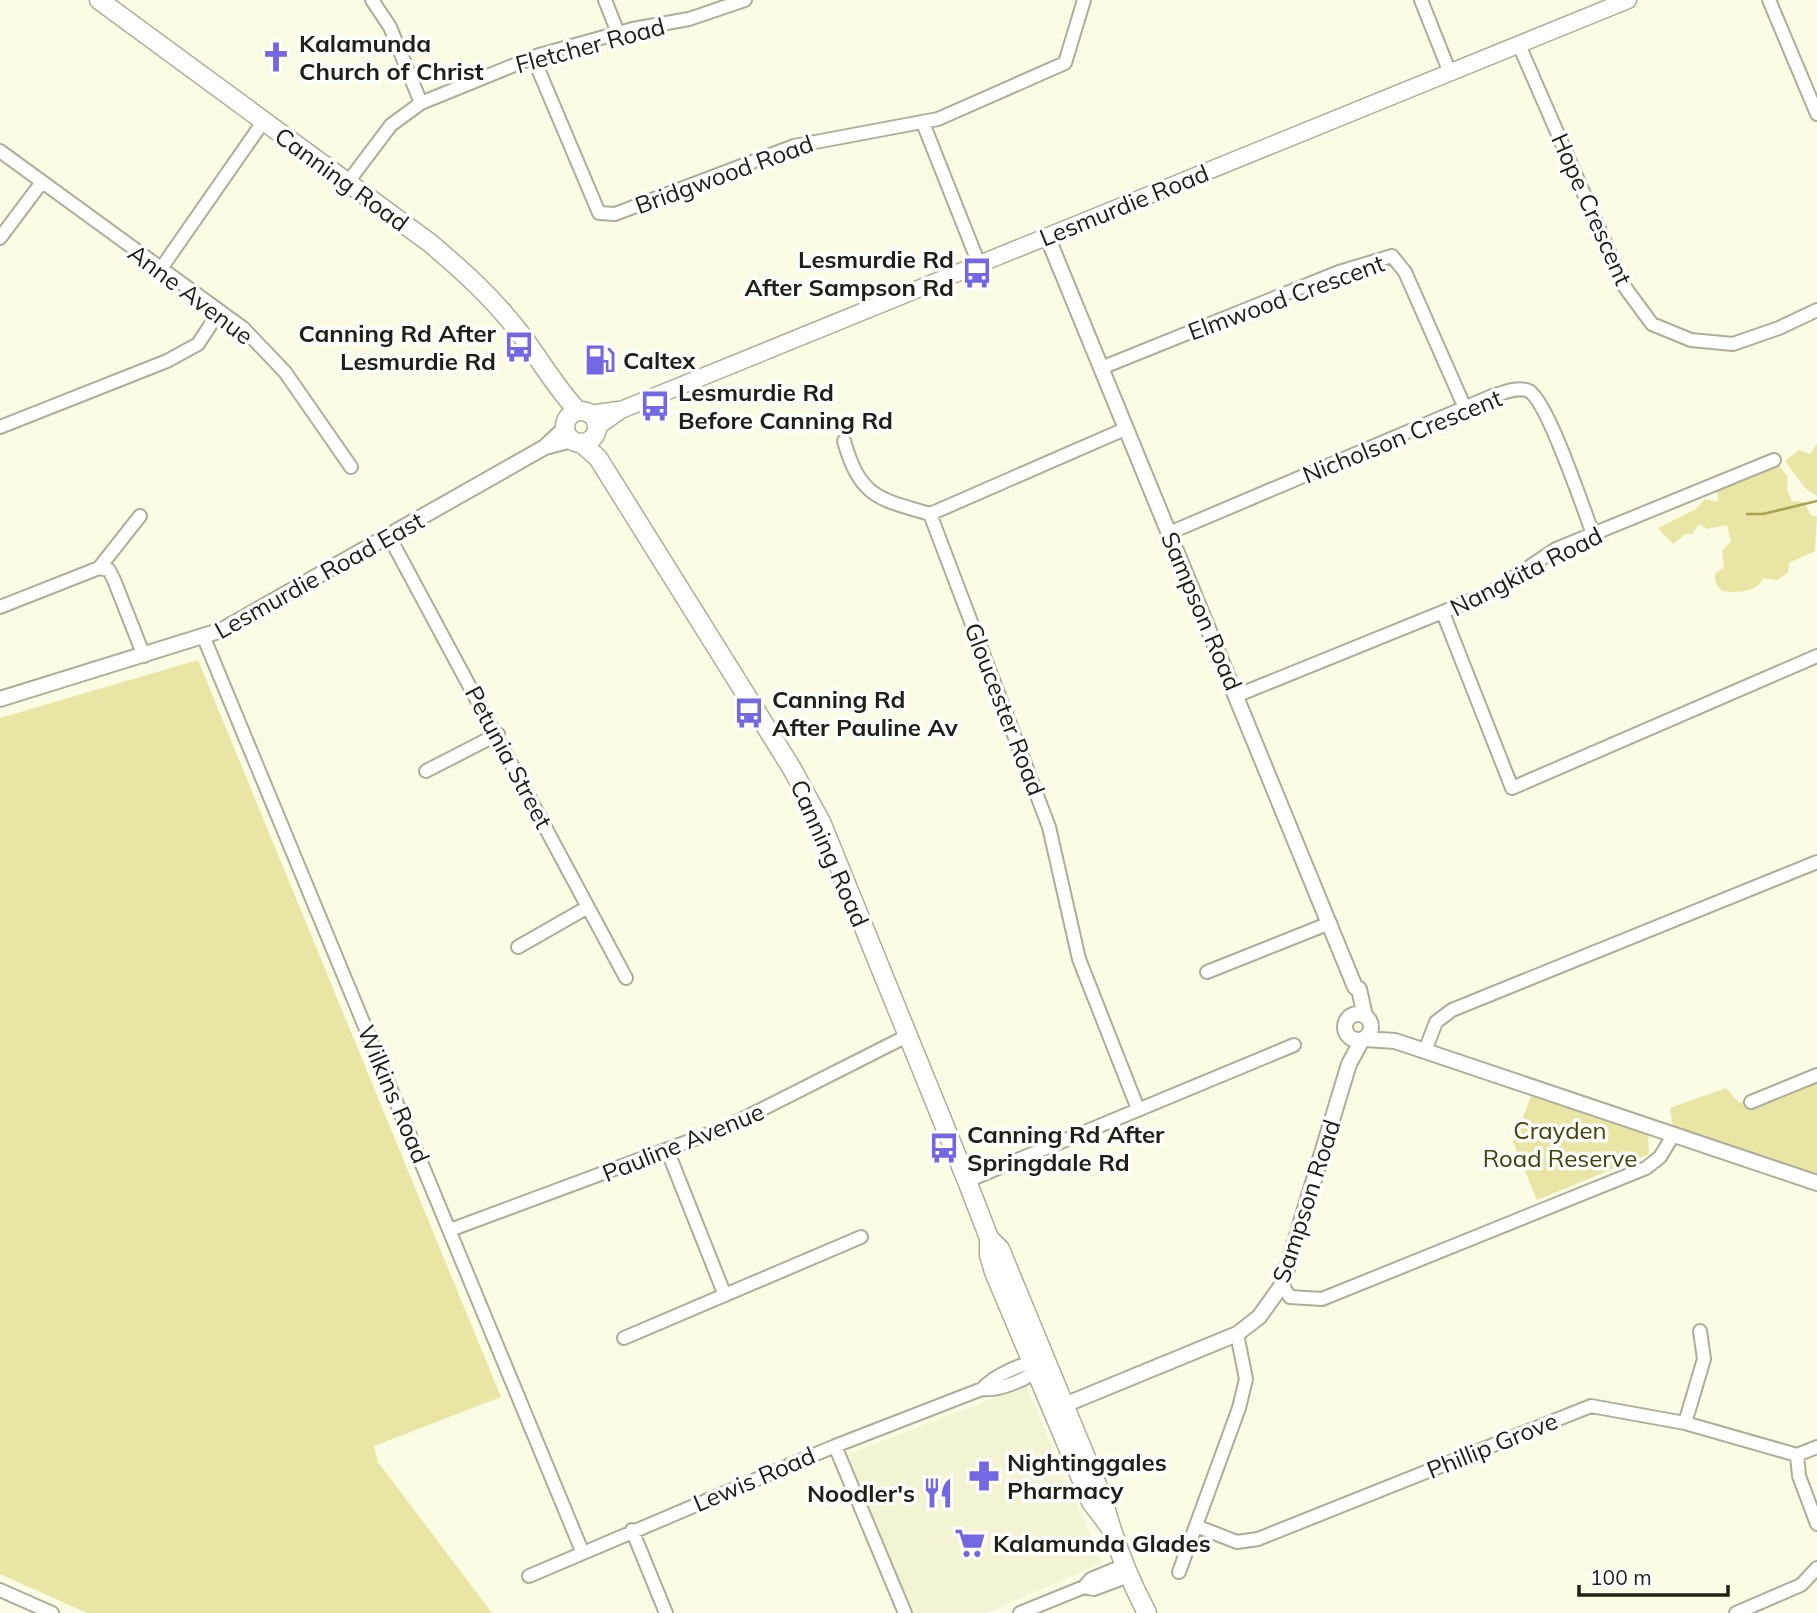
<svg xmlns="http://www.w3.org/2000/svg" width="1817" height="1613" font-family="Mulish,sans-serif">
<style>
.built{fill:#f4f4d4}
.green{fill:#e9e6a5}
.lines{fill:none;stroke-linecap:round;stroke-linejoin:round}
.stream{stroke:#a8a352;stroke-width:2.5}
.minor-casing{stroke:#aeae98;stroke-width:16}
.tertiary-casing{stroke:#aeae98;stroke-width:18}
.secondary-casing{stroke:#aeae98;stroke-width:19}
.primary-casing{stroke:#aeae98;stroke-width:21}
.minor{stroke:#fff;stroke-width:12}
.tertiary{stroke:#fff;stroke-width:14}
.secondary{stroke:#fff;stroke-width:16}
.primary{stroke:#fff;stroke-width:18}
.labels{text-anchor:middle;dominant-baseline:central;stroke-width:7;stroke-linejoin:round;paint-order:stroke}
.poi-label{font-size:24px;font-weight:bold;fill:#202017;stroke:#fff;text-anchor:start}
.street-label{font-size:24px;fill:#202017;stroke:#fff}
.park-label{font-size:24px;fill:#454100;stroke:#fff}
</style>
<rect width="100%" height="100%" fill="#fcfbe4"/>
<path class="built" d="M1026,1386l76,177 -116,50h-76l-64,-158z"/>
<path class="green" d="M1817,444v52l-12,-8 -20,-27 14,-11 11,4z
M1774,460l14,17 -1,13 5,11 12,1 7,13 6,2 -2,34 -26,12 -1,9 -10,8 -15,-2c-5,15 -29,15 -41,13 -6,-6 -9,-10 -6,-19l8,-4 -2,-17 9,-10 -4,-16 -20,4 -8,-5 -7,10h-7l-12,10 -15,-16 38,-19 9,-10 13,3 -1,-18z
M198,660l303,737 -127,49 4,16 114,151h-405l-87,-39v-856z
M1817,1075v108l-143,-49 -4,-26 56,-20 13,15z
M1534,1089l114,37 1,28 -112,46 -24,-58z"/>
<g class="lines">
<path class="stream" d="M1747,514h16l54,-13"/>
<g class="minor-casing">
<path id="minor" d="M372,0l18,27 31,76
M605,0l13,33
M1421,0l29,73
M1769,0l48,114
M1519,45l105,241 28,38 39,16 42,4 46,-16 38,-18
M533,57l66,156 16,1 179,-68 144,-27 127,-56 19,-63
M923,123l56,141
M0,151l243,177 42,44 66,95
M348,182l43,-57 30,-22 118,-48 94,-26 56,-10 56,-19
M0,238l42,-56
M160,270l103,-148
M1101,368l238,-96 53,-16 13,16 60,136
M0,427l167,-66 31,-17 21,-32
M1125,429l-195,85 119,313 30,132 59,150
M844,441c16,56 34,58 86,73
M140,516l-41,52 10,2 5,10 30,76
M1169,533l323,-137c11,-3 26,-10 37,-5 19,11 54,117 64,143
M390,538l236,440
M0,607l99,-39
M1443,613l69,175 305,-132
M204,638l378,913
M1238,695l254,-103 64,-43 218,-89
M426,771l72,-37
M518,947l70,-40
M1207,972l123,-49
M1425,1051l11,-29 16,-12 365,-148
M1751,1102l66,-27
M668,1152l56,141
M967,1181l327,-136
M450,1230l277,-103 180,-91
M1282,1285l8,12 32,2 324,-131 14,-11 14,-23
M624,1338l237,-101
M982,1389c12,-13 40,-27 58,-27
M1685,1423l19,-64 -4,-28
M835,1446l70,167
M1817,1447l-20,8 2,21 18,48
M1196,1526l41,16 21,-3 333,-133 94,17 112,32
M632,1530l34,83
M1179,1572l60,-164 7,-29 -9,-45
M529,1576l306,-130 147,-57c18,2 47,-10 60,-23
M1084,1587l10,2 35,-13
M0,1590l52,23
M1020,1613l64,-26 7,-8 34,-14
M1736,1613l65,-28 16,-17"/>
</g>
<g class="tertiary-casing">
<path id="tertiary" d="M1047,236l308,751 4,2 6,27
M546,446l19,-18
M0,699l222,-69 323,-183 27,-7
M1345 1027a13 13 0 1 1 26 0a13 13 0 1 1-26 0Z
M1365,1039l30,2 30,10 392,132
M1057,1408l180,-74 22,-17 23,-32 67,-221 13,-24"/>
</g>
<g class="secondary-casing">
<path id="secondary" d="M590,414l28,-4
M597,427l24,-17 1007,-410"/>
</g>
<g class="primary-casing">
<path id="primary" d="M99,0l331,243c33,28 63,55 89,89 21,27 36,55 59,79
M565 427a16 16 0 1 1 32 0a16 16 0 1 1-32 0Z
M581,443l17,15 193,309 30,55 146,359 22,57v17l5,17 97,230 19,25
M989,1238l11,11 103,250c10,39 25,78 44,114"/>
</g>
<use href="#minor" class="minor"/>
<use href="#tertiary" class="tertiary"/>
<use href="#secondary" class="secondary"/>
<use href="#primary" class="primary"/>
</g>
<defs>
<g id="church-bare" transform="scale(2.415)"><path d="M-1.2-6h2.4v3.5h3.3v2.4h-3.3V6h-2.4V-.1h-3.3v-2.4h3.3Z" fill="#7467e2" stroke="#fff" stroke-width="2.5" paint-order="stroke"/></g>
<g id="bus-bare" transform="scale(2.415)"><path d="M-5-6H5V4H4V6H2V4H-2V6H-4V4H-5ZM-3.5-4V0h7V-4ZM-3.5 1.2v1.5H-2V1.2ZM2 1.2v1.5H3.5V1.2Z" fill="#7467e2" stroke="#fff" stroke-width="2.5" paint-order="stroke"/></g>
<g id="fuel-bare" transform="scale(2.415)"><path d="M-5.5-6h7V0h2V4h1.3V-2.5L3-4.5l.8-.8L6-3V5H2.5V1h-1V6h-7ZM-4.2-4.7v3.2H.2V-4.7Z" fill="#7467e2" stroke="#fff" stroke-width="2.5" paint-order="stroke"/></g>
<g id="pharmacy-bare" transform="scale(2.415)"><path d="M-2-6h4v4h4v4h-4v4h-4v-4h-4v-4h4Z" fill="#7467e2" stroke="#fff" stroke-width="2.5" paint-order="stroke"/></g>
<g id="restaurant-bare" transform="scale(2.415)"><path d="M-5-6h1v4h1v-4h1v4h1v-4h1v5L-1.5 .5V6h-2V.5L-5-1ZM5-6V6H3V1.5H1.5Q1.5-4 5-6Z" fill="#7467e2" stroke="#fff" stroke-width="2.5" paint-order="stroke"/></g>
<g id="supermarket-bare" transform="scale(2.415)"><path d="M-6-5.5h2.5l.6 2H6L4.5 2H-2.5L-4.4-4H-6ZM-1.5 3.2a1.3 1.3 0 1 0 .1 0ZM3 3.2a1.3 1.3 0 1 0 .1 0Z" fill="#7467e2" stroke="#fff" stroke-width="2.5" paint-order="stroke"/></g>
</defs>
<g fill-rule="evenodd">
<use href="#church-bare" x="276" y="57"/>
<use href="#bus-bare" x="977" y="273"/>
<use href="#bus-bare" x="519" y="347"/>
<use href="#fuel-bare" x="600" y="360"/>
<use href="#bus-bare" x="655" y="406"/>
<use href="#bus-bare" x="749" y="713"/>
<use href="#bus-bare" x="944" y="1148"/>
<use href="#pharmacy-bare" x="984" y="1476"/>
<use href="#restaurant-bare" x="938" y="1493"/>
<use href="#supermarket-bare" x="970" y="1543"/>
</g>
<g class="labels">
<g class="poi-label">
<text x="299" y="43">Kalamunda<tspan x="299" dy="28">Church of Christ</tspan></text>
<text x="954" y="259" text-anchor="end">Lesmurdie Rd<tspan x="954" dy="28">After Sampson Rd</tspan></text>
<text x="496" y="333" text-anchor="end">Canning Rd After<tspan x="496" dy="28">Lesmurdie Rd</tspan></text>
<text x="623" y="360">Caltex</text>
<text x="678" y="392">Lesmurdie Rd<tspan x="678" dy="28">Before Canning Rd</tspan></text>
<text x="772" y="699">Canning Rd<tspan x="772" dy="28">After Pauline Av</tspan></text>
<text x="967" y="1134">Canning Rd After<tspan x="967" dy="28">Springdale Rd</tspan></text>
<text x="1007" y="1462">Nightinggales<tspan x="1007" dy="28">Pharmacy</tspan></text>
<text x="915" y="1493" text-anchor="end">Noodler's</text>
<text x="993" y="1543">Kalamunda Glades</text>
</g>
<g class="street-label">
<text transform="translate(590 45) rotate(-15)">Fletcher Road</text>
<text transform="translate(724 174) rotate(-20)">Bridgwood Road</text>
<text transform="translate(342 179) rotate(36)">Canning Road</text>
<text transform="translate(1124 205) rotate(-22)">Lesmurdie Road</text>
<text transform="translate(1592 209) rotate(66)">Hope Crescent</text>
<text transform="translate(191 294) rotate(37)">Anne Avenue</text>
<text transform="translate(1286 297) rotate(-20)">Elmwood Crescent</text>
<text transform="translate(1402 436) rotate(-22)">Nicholson Crescent</text>
<text transform="translate(1526 571) rotate(-27)">Nangkita Road</text>
<text transform="translate(319 575) rotate(-29)">Lesmurdie Road East</text>
<text transform="translate(1202 611) rotate(67)">Sampson Road</text>
<text transform="translate(1005 709) rotate(69)">Gloucester Road</text>
<text transform="translate(509 757) rotate(62)">Petunia Street</text>
<text transform="translate(830 853) rotate(66)">Canning Road</text>
<text transform="translate(394 1094) rotate(67)">Wilkins Road</text>
<text transform="translate(683 1142) rotate(-22)">Pauline Avenue</text>
<text transform="translate(1306 1201) rotate(-72)">Sampson Road</text>
<text transform="translate(1492 1445) rotate(-22)">Phillip Grove</text>
<text transform="translate(754 1479) rotate(-23)">Lewis Road</text>
</g>
<g class="park-label">
<text x="1560" y="1130">Crayden<tspan x="1560" dy="28">Road Reserve</tspan></text>
</g>
</g>
<path d="M1579 1585v10h149v-10" fill="none" stroke="#202017" stroke-width="3.5"/>
<text x="1590" y="1585" font-size="21" fill="#202017" stroke="#ffffff" stroke-width="5" paint-order="stroke">100 m</text>
</svg>
